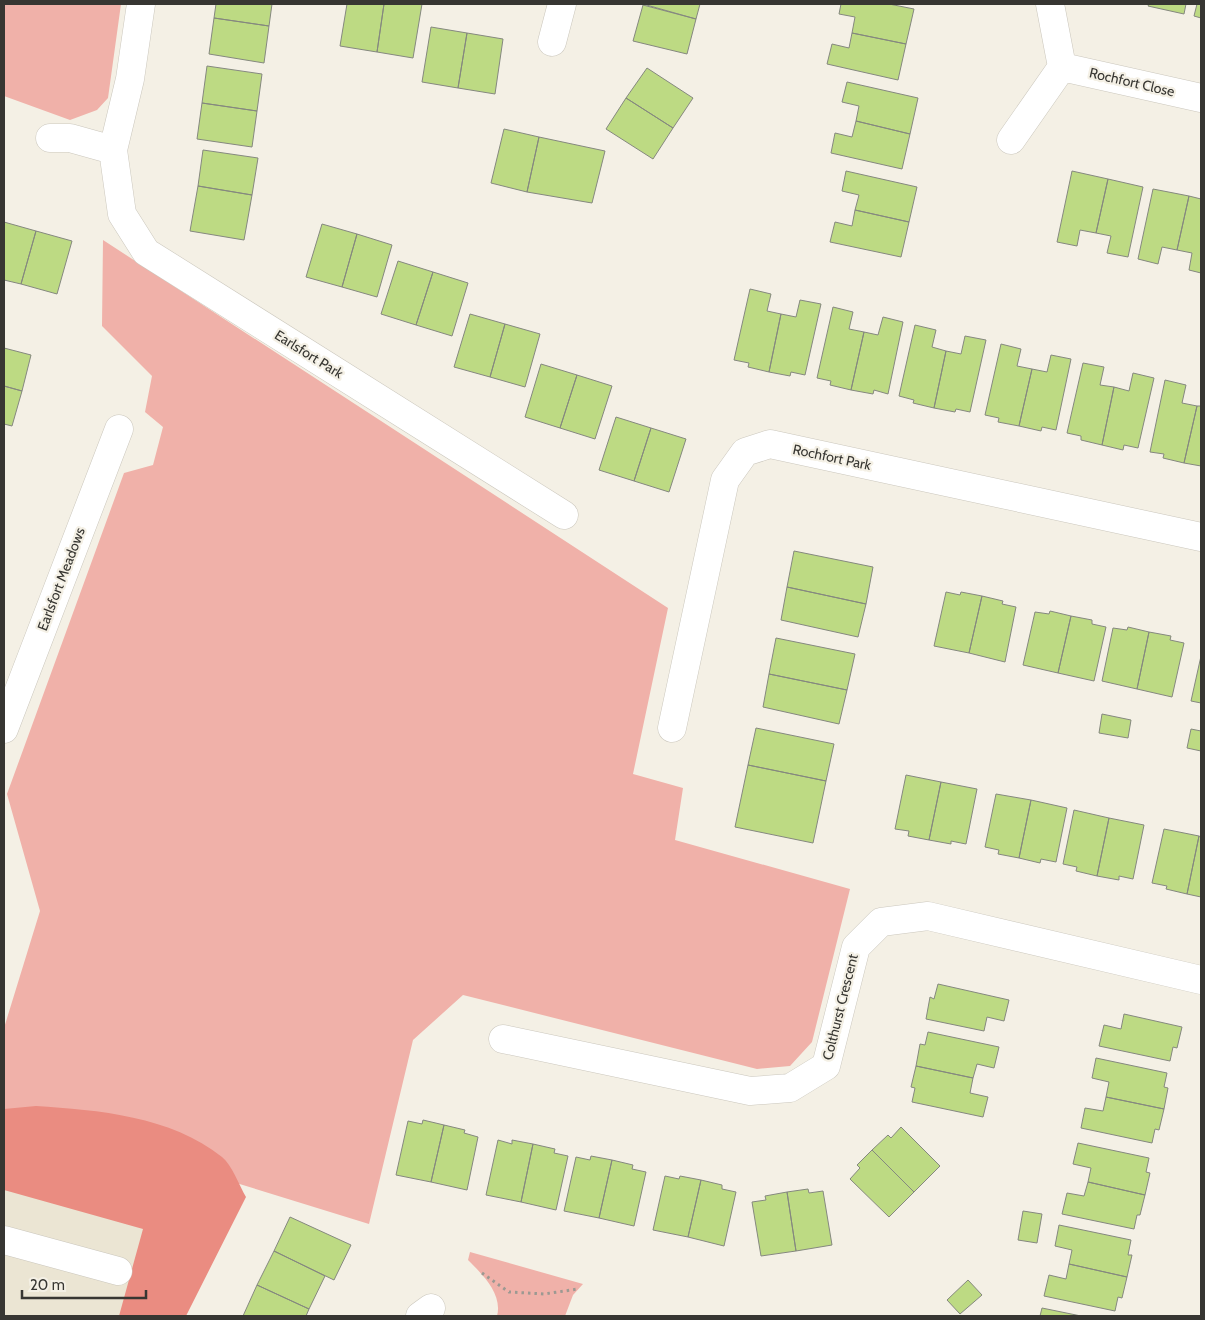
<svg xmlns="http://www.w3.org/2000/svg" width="1205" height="1320" font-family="Cabin,sans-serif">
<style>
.built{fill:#ebe5d3}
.green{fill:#f0b1a9}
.forest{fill:#ea8c81}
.building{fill:#bdda83;stroke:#85887f}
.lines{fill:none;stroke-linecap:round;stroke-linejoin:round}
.minor-casing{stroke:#cbc7bd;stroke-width:29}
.path{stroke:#9c9992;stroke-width:3;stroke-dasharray:2.5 4;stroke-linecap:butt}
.minor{stroke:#fff;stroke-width:28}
.labels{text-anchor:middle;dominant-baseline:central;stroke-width:4.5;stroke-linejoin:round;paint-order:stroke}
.street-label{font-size:14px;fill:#373632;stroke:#f4f0e5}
</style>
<rect width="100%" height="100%" fill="#f4f0e5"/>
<path class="built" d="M4,1124l229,58 -70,134h-159z"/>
<path class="green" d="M4,4h117l-13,94 -11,12 -27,10 -66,-24z
M103,240l565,368 -35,166 50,14 -8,52 175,49 -38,153 -22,24 -33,3 -294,-74 -50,45 -44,184 -136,-42 -229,-58v-96l36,-117 -33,-117 117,-321 29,-8 10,-38 -18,-15 7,-36 -50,-50z
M470,1252l113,32 -10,11 -8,21h-68c6,-22 -15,-42 -29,-56z"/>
<path class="forest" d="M36,1106c62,4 135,10 186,51 10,8 17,28 24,40l-60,119h-67l24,-87 -139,-39v-81z"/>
<path class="building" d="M216,4h56l-3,22 -55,-8z
M347,4h37l-7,48 -37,-6z
M384,4h38l-9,54 -36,-6z
M643,4h57l-4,15z
M841,4h48l25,5 -8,35 -54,-11 3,-16 -16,-3z
M1149,4h37l-2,10 -36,-8z
M1197,4h4v14l-7,-2z
M643,5l53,14 -9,35 -54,-13z
M214,18l55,8 -5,37 -55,-9z
M431,27l36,6 -9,55 -36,-6z
M467,33l36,6 -8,55 -37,-6z
M852,33l54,11 -8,36 -71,-16 5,-20 17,4z
M207,66l55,8 -5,37 -55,-8z
M647,68l46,30 -20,30 -47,-30z
M847,82l71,16 -8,36 -54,-13 3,-15 -17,-4z
M626,98l47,30 -20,31 -47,-30z
M202,103l55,8 -5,36 -55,-8z
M856,121l54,13 -8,35 -71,-16 4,-20 17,4z
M504,129l35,8 -12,55 -36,-9z
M539,137l66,14 -13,52 -65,-11z
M203,150l55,8 -6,37 -54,-9z
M846,171l71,16 -8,35 -54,-12 4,-15 -17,-4z
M1072,171l36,8 -12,54 -16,-3 -3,16 -20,-4z
M1108,179l35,8 -15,70 -21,-4 4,-17 -15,-3z
M198,186l54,9 -8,45 -54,-9z
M1153,189l36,7 -12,54 -15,-3 -4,17 -20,-5z
M1189,196l12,3v74l-12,-3 3,-17 -15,-3z
M855,210l54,12 -8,35 -71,-15 5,-20 17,4z
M4,222l32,9 -15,53 -17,-4z
M322,224l35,10 -15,53 -36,-10z
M36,231l36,10 -15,53 -36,-10z
M357,234l35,11 -15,52 -35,-10z
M398,261l35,11 -17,53 -35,-11z
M433,272l35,11 -16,53 -36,-11z
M750,289l21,5 -4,17 14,3 -12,58 -21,-5 1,-4 -15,-3z
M800,300l21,4 -16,71 -14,-3 -1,4 -21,-4 12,-58 15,3z
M833,307l20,5 -4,17 15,3 -13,58 -21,-5 1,-4 -14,-3z
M470,314l35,10 -15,53 -36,-10z
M883,317l20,5 -15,72 -14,-4 -1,4 -22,-4 13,-58 14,3z
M505,324l35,10 -15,53 -35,-10z
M915,325l21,5 -4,17 14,4 -12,57 -21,-5 1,-3 -15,-4z
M965,336l21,4 -16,72 -14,-3 -1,3 -21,-4 12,-57 15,3z
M1001,344l20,5 -4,17 15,3 -13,57 -21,-4 1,-4 -14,-3z
M4,348l27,7 -9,36 -18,-5z
M1051,355l20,4 -15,71 -14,-3 -1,4 -22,-5 13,-57 15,3z
M1083,363l21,4 -4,18 14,2 -12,58 -21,-5v-4l-14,-3z
M541,364l36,11 -17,53 -35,-11z
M1133,373l21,5 -16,70 -14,-3 -1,5 -21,-5 12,-58 15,4z
M577,375l35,11 -17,53 -35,-11z
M1165,380l21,5 -4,18 15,3 -13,57 -21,-5 1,-4 -14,-2z
M4,386l18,5 -10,35 -8,-2z
M1197,406h4v60l-17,-3z
M616,417l35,11 -17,53 -35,-11z
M651,428l35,11 -17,53 -35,-11z
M794,551l79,16 -7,37 -79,-17z
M787,587l79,17 -8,33 -77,-17z
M946,592l14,3 1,-3 21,4 -13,57 -35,-7z
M982,596l21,5 -1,3 14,3 -11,55 -36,-9z
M1050,611l21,5 -13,57 -35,-8 12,-53 14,2z
M1071,616l21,4v4l14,3 -12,54 -36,-8z
M1128,627l21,5 -12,57 -35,-8 11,-53 14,2z
M1149,632l22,4 -1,4 14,3 -12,54 -35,-8z
M776,638l79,16 -8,36 -78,-16z
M1201,656v47l-10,-2z
M769,674l78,16 -8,34 -76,-17z
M1102,714l29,6 -3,18 -29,-5z
M756,728l78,16 -8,37 -78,-16z
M1191,729l10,2v20l-14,-3z
M748,765l78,16 -13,62 -78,-16z
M906,775l35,7 -12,58 -21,-4 1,-5 -14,-2z
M941,782l36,7 -11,55 -15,-3v3l-22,-4z
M996,794l35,6 -12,58 -21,-4 1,-4 -14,-3z
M1031,800l36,8 -11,54 -15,-3 -1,4 -21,-5z
M1074,810l35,8 -12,58 -21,-5 1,-4 -14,-3z
M1109,818l35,7 -11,54 -14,-3v4l-22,-4z
M1164,829l35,7 -12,58 -21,-5 1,-3 -15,-3z
M1199,836l2,1v60l-14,-3z
M938,984l71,16 -5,21 -17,-4 -3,14 -58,-12 4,-22 4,2z
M1124,1014l58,13 -5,21 -4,-1 -3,14 -71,-15 5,-21 17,4z
M928,1032l71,15 -5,21 -17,-4 -4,14 -57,-12 4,-22 5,1z
M1096,1058l71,15 -3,14 4,1 -4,21 -58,-12 3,-15 -17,-4z
M916,1066l57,12 -3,15 18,4 -5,20 -71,-15 3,-14 -4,-1z
M1106,1097l58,12 -5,21 -4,-1 -3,14 -71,-15 4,-20 18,3z
M423,1120l21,5 -13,57 -35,-7 12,-54 14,3z
M444,1125l21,5 -1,3 14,4 -11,53 -36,-8z
M901,1127l39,39 -26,26 -42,-42 16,-15 3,3z
M498,1140l14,4v-4l21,4 -12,58 -35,-7z
M1078,1143l71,15 -3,14 4,1 -5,22 -57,-13 3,-14 -18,-4z
M533,1144l22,5 -1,4 14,3 -12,54 -35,-8z
M872,1150l42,42 -25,25 -39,-38 10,-11 -3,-3z
M591,1156l21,4 -13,58 -35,-7 12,-54 14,3z
M612,1160l21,5 -1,4 14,3 -12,54 -35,-8z
M665,1176l14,3 1,-3 21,4 -13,57 -35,-7z
M701,1180l21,5v4l14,3 -12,54 -36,-9z
M1088,1182l57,13 -5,20h-3l-3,14 -72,-15 5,-21 17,3z
M808,1189l1,4 14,-2 9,54 -36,6 -9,-59z
M787,1192l9,59 -35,5 -9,-54 14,-2 -1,-4z
M1023,1211l19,3 -5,29 -19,-3z
M290,1217l61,28 -17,35 -60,-29z
M1059,1225l72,15 -3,15h4l-5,22 -58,-13 3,-14 -17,-4z
M274,1251l51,25 -16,33 -52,-24z
M1069,1264l58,13 -5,21 -4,-1 -3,14 -71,-15 5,-21 17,4z
M968,1280l14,15 -22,19 -13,-14z
M257,1285l52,24 -3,7h-63z
M1042,1308l39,8h-41z"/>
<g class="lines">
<g class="minor-casing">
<path id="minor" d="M141,4l-11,75 -17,71 9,64 24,38 418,263
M552,42l10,-38
M1062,67l139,31
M50,138h20l43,12
M1011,140l51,-73 -12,-63
M672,728l53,-248 20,-28 25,-8 431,93
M4,729l115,-300
M503,1039l247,52 40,-3 36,-22 30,-119 25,-25 47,-6 273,64
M4,1240l114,31
M420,1316l11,-8"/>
</g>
<path class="path" d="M482,1273l27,19 35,2 34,-5"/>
<use href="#minor" class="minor"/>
</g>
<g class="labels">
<g class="street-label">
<text transform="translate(1132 82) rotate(13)">Rochfort Close</text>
<text transform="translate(309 354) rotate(32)">Earlsfort Park</text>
<text transform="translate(832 457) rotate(12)">Rochfort Park</text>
<text transform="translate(61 579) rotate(-69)">Earlsfort Meadows</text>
<text transform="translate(840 1007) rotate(-76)">Colthurst Crescent</text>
</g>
</g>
<rect width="1205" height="1320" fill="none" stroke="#373632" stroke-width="10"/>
<path d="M22 1290v8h124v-8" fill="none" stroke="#373632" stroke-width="2.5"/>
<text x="30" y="1290" font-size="15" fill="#373632" stroke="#f4f0e5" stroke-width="4" paint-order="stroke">20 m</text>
</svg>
